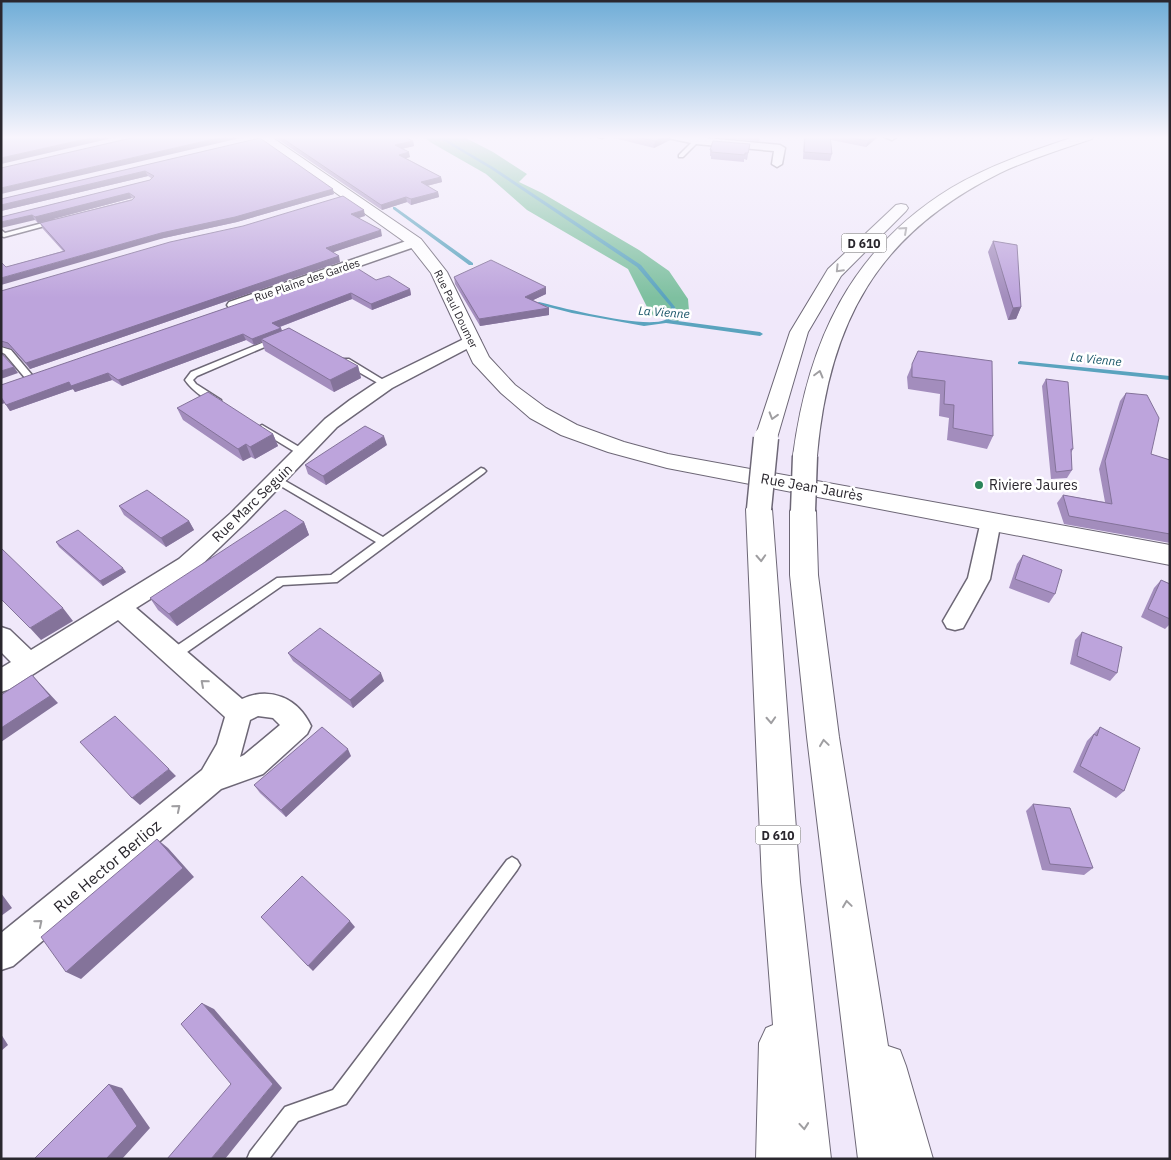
<svg xmlns="http://www.w3.org/2000/svg" width="1171" height="1160" font-family="'IBM Plex Sans',sans-serif">
<style>
.forest{fill:#7ec0a0}
.lines{fill:none;stroke-linecap:round;stroke-linejoin:round}
.stream{fill:#5aa3be;fill-rule:evenodd}
.service-casing{stroke:#6d6776;stroke-width:3}
.minor-casing{stroke:#6d6776;stroke-width:3}
.tertiary-casing{stroke:#6d6776;stroke-width:2}
.trunk-casing{stroke:#6d6776;stroke-width:2}
.service{fill:#fff;fill-rule:evenodd}
.minor{fill:#fff;fill-rule:evenodd}
.tertiary{fill:#fff;fill-rule:evenodd}
.trunk{fill:#fff;fill-rule:evenodd}
.trunk-bridge-casing{stroke:#6d6776;stroke-width:27;stroke-linecap:butt}
.trunk-bridge{stroke:#fff;stroke-width:24}
.wall{fill:#a38dbd}
.shaded-wall{fill:#84739a}
.building{fill:#bda4dc;stroke:#84739a}
.oneway{stroke:#9f9ea1}
.poi-dot{fill:#2b855a;stroke:#fff;stroke-width:2}
.labels{text-anchor:middle;dominant-baseline:central;stroke-width:5;stroke-linejoin:round;paint-order:stroke}
.far-street-label{font-size:11px;fill:#2a272e;stroke:#fff}
.shield{fill:#fff;stroke:#6a686d;stroke-width:1}
.shield-label{font-size:12px;font-weight:bold;fill:#2a272e}
.far-water-label{font-size:12px;font-style:italic;fill:#175467;stroke:#fff}
.poi-label{font-size:14px;fill:#2a272e;stroke:#fff;text-anchor:start}
.street-label{font-size:14px;fill:#2a272e;stroke:#fff}
.near-street-label{font-size:16px;fill:#2a272e;stroke:#fff}
</style>
<rect width="100%" height="100%" fill="#f0e8fa"/>
<path class="forest" d="M423,136h39l31,16 34,22 -8,8 23,11 97,57 30,21 19,28 1,12 -11,10 -27,-6 -23,-46 -101,-59 -41,-36 -56,-32z"/>
<g class="lines">
<path class="stream" d="M436,136h4l53,31 148,98 34,42 1,8 -6,5 90,12 3,2 -3,2 -94,-13 -22,3 -72,-13 -35,-9v-1l2,-1c24,6 105,27 126,18 2,-1 4,-4 5,-5l1,-8 -34,-40 -146,-98z
M393,207h2l78,56v2h-4l-76,-56z
M1020,361l150,15v4l-152,-16v-2z"/>
<g class="service-casing">
<path id="service" d="M596,136h9l-3,2z
M694,140l5,1 -16,16h-4v-2z
M54,220l3,2 -1,1 -52,14 -3,-1v-6l4,3z
M274,338l7,2 -84,36 -4,4 3,4 25,16v4c-11,1 -30,-15 -36,-24l6,-8z
M1,347l10,3 21,25v4h-6l-21,-25 -4,-2z
M343,359h6l41,25 -4,3 -3,-1 -40,-23z
M262,425l44,26 2,2 -2,2h-6l-41,-25 -2,-2z
M481,468l3,1 2,2 -2,2 -147,109 -54,3 -106,74 -4,1 -4,-1 -2,-4 2,-4 108,-73 54,-3 45,-33 -102,-60 -2,-2 2,-2h6l103,59z
M512,857l5,3 3,5 -3,5 -171,234 -48,17 -29,38h-22l3,-7 35,-45 48,-17 174,-230z"/>
</g>
<g class="minor-casing">
<path id="minor" d="M667,136h18l95,9 5,3 -3,16 -5,3 -5,-3 2,-13 -78,-7 -28,-6z
M882,136h14l1,1 -5,3z
M415,238l6,4 -1,3 -181,63h-10l-2,-3 2,-3z
M472,335l6,2 2,3 -2,3 -86,45 -55,39 -92,96 -50,48 -59,37 106,91c28,-13 56,-1 69,27l-4,8 -44,40 -42,15 -208,177 -12,4v-37l201,-163 15,-26 8,-27 -107,-97 -108,69 -9,3v-24l10,-6 -10,-10v-25l9,3 21,20 148,-91 52,-46 94,-94 25,-19 30,-20zM258,716l15,2 7,7 -36,30 -4,2 10,-37z
M991,514l7,2 3,5 -11,58 -27,49 -8,2 -8,-2 -4,-7 25,-43 13,-57 3,-5z"/>
</g>
<g class="tertiary-casing">
<path id="tertiary" d="M256,136h14l151,103 26,33 42,85 26,28 31,23 31,17 47,17 44,12 502,91v20l-503,-97 -59,-16 -47,-17 -31,-17 -29,-25 -28,-30 -42,-90 -22,-28z"/>
</g>
<g class="trunk-casing">
<path id="trunk" d="M1077,136h17l-2,3c-31,10 -62,20 -92,34 -123,61 -171,149 -183,283l-4,5 -8,2 -8,-2 -4,-5c15,-114 57,-206 158,-268 39,-23 83,-38 126,-52z
M901,204l5,1 2,3 -2,3 -65,65 -33,56 -31,106 -3,5 -8,2 -8,-2 -3,-5 35,-106 38,-63 68,-64z
M759,501l9,2 4,6 28,373 31,277h-75l3,-116 7,-15 7,-3 -11,-143 -16,-373 4,-6z
M803,502l9,3 4,6 2,64 21,162 49,309 12,4 6,16 27,93h-75l-51,-422 -17,-162v-64l4,-6z"/>
</g>
<use href="#service" class="service"/>
<use href="#minor" class="minor"/>
<use href="#tertiary" class="tertiary"/>
<use href="#trunk" class="trunk"/>
<g class="trunk-bridge-casing">
<path id="trunk-bridge" d="M759,509l7,-71
M803,511l2,-55"/>
</g>
<use href="#trunk-bridge" class="trunk-bridge"/>
</g>
<path class="wall" d="M273,136h129l11,5 1,5 -12,3 8,8 -4,1 35,19 1,5 -15,4 11,6 1,5 -28,8 -4,-3 -25,8z
M606,136h65l-1,4 -16,8z
M688,136h74l-2,1 -1,4z
M804,136h75l-13,11 -35,-7 1,14 -2,7 -27,-2z
M260,138l74,56 -97,28 -73,16 -158,29 57,-16 -20,-22 -3,-6 93,-24 -1,-1 -94,25 -3,-3 -34,-3 149,-37 1,-2 -3,-2 -147,35v-12z
M750,144l-3,16 -3,-1v3l-33,-3v-3h-1v-6z
M365,216l-7,2 24,18 -49,16 7,10 -310,107 -18,-20 -11,-3v-55z
M993,241l28,66 -5,12 -8,1 -20,-68z
M454,277l92,17 -13,6 16,8v7l-69,11 -25,-42z
M376,280l34,9 1,6 -39,15 -20,-11 -72,28 1,1 1,3 76,35 3,12 -27,14 -69,-41 -3,-9 -8,3 -8,-5 -124,46 -10,-6 -37,12 -2,-3 -63,22 -5,-8 -4,1v-19z
M918,351l75,85 -6,13 -40,-9 2,-22 -10,-2 1,-22 -32,-5 -1,-12z
M1046,379l27,70 -2,4 1,17 -5,8 -16,1 -9,-93z
M1126,393l25,61 19,6v83l-106,-19 -7,-21 6,-8 42,7 -6,-33 21,-68z
M177,408l96,26 5,12 -23,13 -4,-2 -8,4 -60,-41z
M387,445l-61,40 -18,-11 -3,-9z
M119,506l70,15 5,9 -28,17 -42,-32z
M304,522l5,13 -132,91 -19,-16 -8,-12z
M56,542l70,30 -23,14 -44,-39z
M1023,555l32,39 -6,9 -40,-15 8,-24z
M1161,580l9,4v40l-5,5 -24,-12 13,-29z
M1082,632l35,41 -7,8 -40,-17 5,-24z
M288,653l96,28 -31,27 -60,-47z
M1100,727l24,64 -8,7 -43,-26 14,-31z
M351,756l-65,61 -26,-24 -6,-8z
M1033,804l60,64 -9,7 -42,-5 -16,-59z"/>
<path class="shaded-wall" d="M99,136h22l-120,28v-6z
M227,136h22l-248,58v-6z
M667,136h4l-1,4 -16,8 1,-7z
M874,136h5l-13,11 2,-6z
M413,141l1,5 -18,4 -1,-5z
M409,152l1,5 -10,3 -1,-5z
M145,171l3,5 -147,35v-6z
M441,177l1,5 -20,5 -1,-5z
M333,189l1,5 -97,28 -73,16 -163,47v-7l160,-45z
M438,192l1,5 -28,8v-6z
M129,193l3,5 -94,25 -3,-6z
M406,197l1,5 -25,8 -1,-5z
M364,210l1,6 -13,4 -1,-6z
M32,215l3,5 -34,8v-6z
M381,230l1,6 -54,18 -2,-6z
M339,256l1,6 -310,107 -4,-6z
M546,287v7l-21,10v-7z
M410,289l1,6 -39,15 -1,-6z
M351,293l1,6 -78,30 -2,-6z
M1021,307l-5,12 -8,1 5,-12z
M549,308v7l-69,11 -1,-7z
M281,328l2,6 -22,5 1,3 -8,3 -2,-6z
M243,334l3,6 -124,46 -4,-6z
M358,366l3,12 -27,14 -4,-12z
M14,367l4,6 -17,6v-8z
M108,373l4,7 -37,12 -4,-6z
M69,382l4,7 -63,22 -4,-6z
M1,397l4,6 -4,1z
M273,434l5,12 -23,13 -5,-12z
M384,436l3,9 -61,40 -3,-9z
M246,444l5,13 -8,4 -5,-12z
M189,521l5,9 -28,17 -5,-9z
M304,522l5,13 -132,91 -8,-12z
M123,568l3,4 -23,14 -3,-5z
M63,608l10,13 -32,19 -11,-12z
M381,673l3,8 -31,27 -3,-8z
M32,675l26,28 -57,39v-14z
M348,749l3,7 -65,61 -5,-7z
M169,769l7,7 -36,29 -8,-7z
M157,839l11,9 26,29 -113,102 -15,-7z
M1,893l11,15 -11,8z
M350,921l5,6 -42,44 -5,-5z
M202,1003l12,6 68,79 -57,71h-14l62,-75z
M1,1034l7,11 -7,6z
M109,1084l13,4 28,40 -28,31h-16z"/>
<path class="building" d="M1,136h98l-98,22z
M140,136h87l-226,52v-20z
M279,136h123l11,5 -18,4 14,7 -10,3 42,22 -20,5 17,10 -27,7 -5,-2 -25,8z
M631,136h36l-12,5z
M805,136h25l2,18 -28,-2z
M841,136h33l-6,5z
M260,138l73,51 -98,28 -74,16 -160,45v-16l5,5 59,-16 -25,-28 92,-23 3,-3 -6,-4 -94,24 -3,-2 -31,7v-5l149,-37 4,-4 -9,-5 -144,34v-6z
M713,141l37,3 -2,9h-3v2l-34,-3 1,-2h-2z
M343,196l21,14 -13,4 30,16 -55,18 13,8 -313,107 -18,-20 -7,-2v-50l169,-49 73,-16z
M993,241l24,4 4,62 -8,1z
M491,260l55,27 -21,10 24,11 -70,11 -25,-42z
M352,265l24,15 13,-4 21,13 -39,15 -20,-11 -79,30 9,5 -29,11 -9,-5 -125,46 -10,-7 -37,13 -2,-4 -63,23 -5,-8v-12z
M289,328l69,38 -28,14 -69,-41z
M918,351l74,10 1,75 -40,-8 1,-23 -10,-1 1,-23 -33,-4v-13z
M1,353l13,14 -13,4z
M1046,379l22,3 5,67h-2l1,21 -16,2z
M208,392l65,42 -23,13 -4,-3 -8,5 -61,-41z
M1126,393l21,2 12,23 -8,36 19,6v74l-101,-18 -6,-21 49,9 -7,-43z
M365,426l19,10 -61,40 -18,-11z
M147,490l42,31 -28,17 -42,-32z
M285,510l19,12 -135,92 -19,-16z
M78,530l45,38 -23,13 -44,-39z
M1,548l62,60 -33,20 -29,-29z
M1023,555l39,15 -7,24 -40,-15z
M1161,580l9,4v35l-22,-10z
M320,628l61,45 -31,27 -62,-47z
M1082,632l40,15 -5,26 -40,-17z
M32,675l18,21 -49,32v-33z
M115,716l54,53 -37,29 -52,-56z
M322,727l26,22 -67,61 -27,-25z
M1100,727l40,21 -16,43 -44,-25 14,-32 3,2z
M1033,804l37,4 23,60 -43,-4z
M157,839l26,29 -117,104 -25,-35z
M302,876l48,45 -42,45 -47,-49z
M202,1003l71,81 -62,75h-44l64,-75 -50,-60z
M109,1084l28,42 -31,33h-72z"/>
<defs><path id="oneway-chevron" d="M-2-3.5L2.5 0L-2 3.5" fill="none" stroke-width="1.6" stroke-linecap="round" stroke-linejoin="round" transform="scale(1.25)"/></defs>
<g class="oneway">
<use href="#oneway-chevron" transform="translate(904 230) rotate(-42)"/>
<use href="#oneway-chevron" transform="translate(839 269) rotate(134)"/>
<use href="#oneway-chevron" transform="translate(819 374) rotate(-75)"/>
<use href="#oneway-chevron" transform="translate(773 416) rotate(107)"/>
<use href="#oneway-chevron" transform="translate(761 558) rotate(87)"/>
<use href="#oneway-chevron" transform="translate(204 683) rotate(-139)"/>
<use href="#oneway-chevron" transform="translate(771 720) rotate(87)"/>
<use href="#oneway-chevron" transform="translate(824 743) rotate(-98)"/>
<use href="#oneway-chevron" transform="translate(177 808) rotate(-40)"/>
<use href="#oneway-chevron" transform="translate(847 904) rotate(-98)"/>
<use href="#oneway-chevron" transform="translate(39 923) rotate(-40)"/>
<use href="#oneway-chevron" transform="translate(804 1126) rotate(85)"/>
</g>
<linearGradient id="sky" x2="0" y2="1"><stop stop-color="#6fadd7"/><stop offset="0.46" stop-color="#f8f5fd"/><stop offset="1" stop-color="#f8f5fd" stop-opacity="0"/></linearGradient>
<rect width="1171" height="298" fill="url(#sky)"/>
<circle class="poi-dot" cx="979" cy="485" r="5"/>
<g class="labels">
<g class="far-street-label">
<text transform="translate(307 280) rotate(-19)">Rue Plaine des Gardes</text>
<text transform="translate(456 309) rotate(64)">Rue Paul Doumer</text>
</g>
<g class="shield">
<rect x="841.5" y="233.5" width="45" height="19" rx="4"/>
<rect x="755.5" y="825.5" width="45" height="19" rx="4"/>
</g>
<g class="shield-label">
<text x="864" y="243">D 610</text>
<text x="778" y="835">D 610</text>
</g>
<g class="far-water-label">
<text transform="translate(664 312) rotate(4)">La Vienne</text>
<text transform="translate(1096 359) rotate(6)">La Vienne</text>
</g>
<g class="poi-label">
<text x="989" y="485">Riviere Jaures</text>
</g>
<g class="street-label">
<text transform="translate(812 487) rotate(10)">Rue Jean Jaurès</text>
<text transform="translate(252 503) rotate(-44)">Rue Marc Seguin</text>
</g>
<g class="near-street-label">
<text transform="translate(107 866) rotate(-40)">Rue Hector Berlioz</text>
</g>
</g>
<rect width="1171" height="1160" fill="none" stroke="#2a272e" stroke-width="5"/>
</svg>
